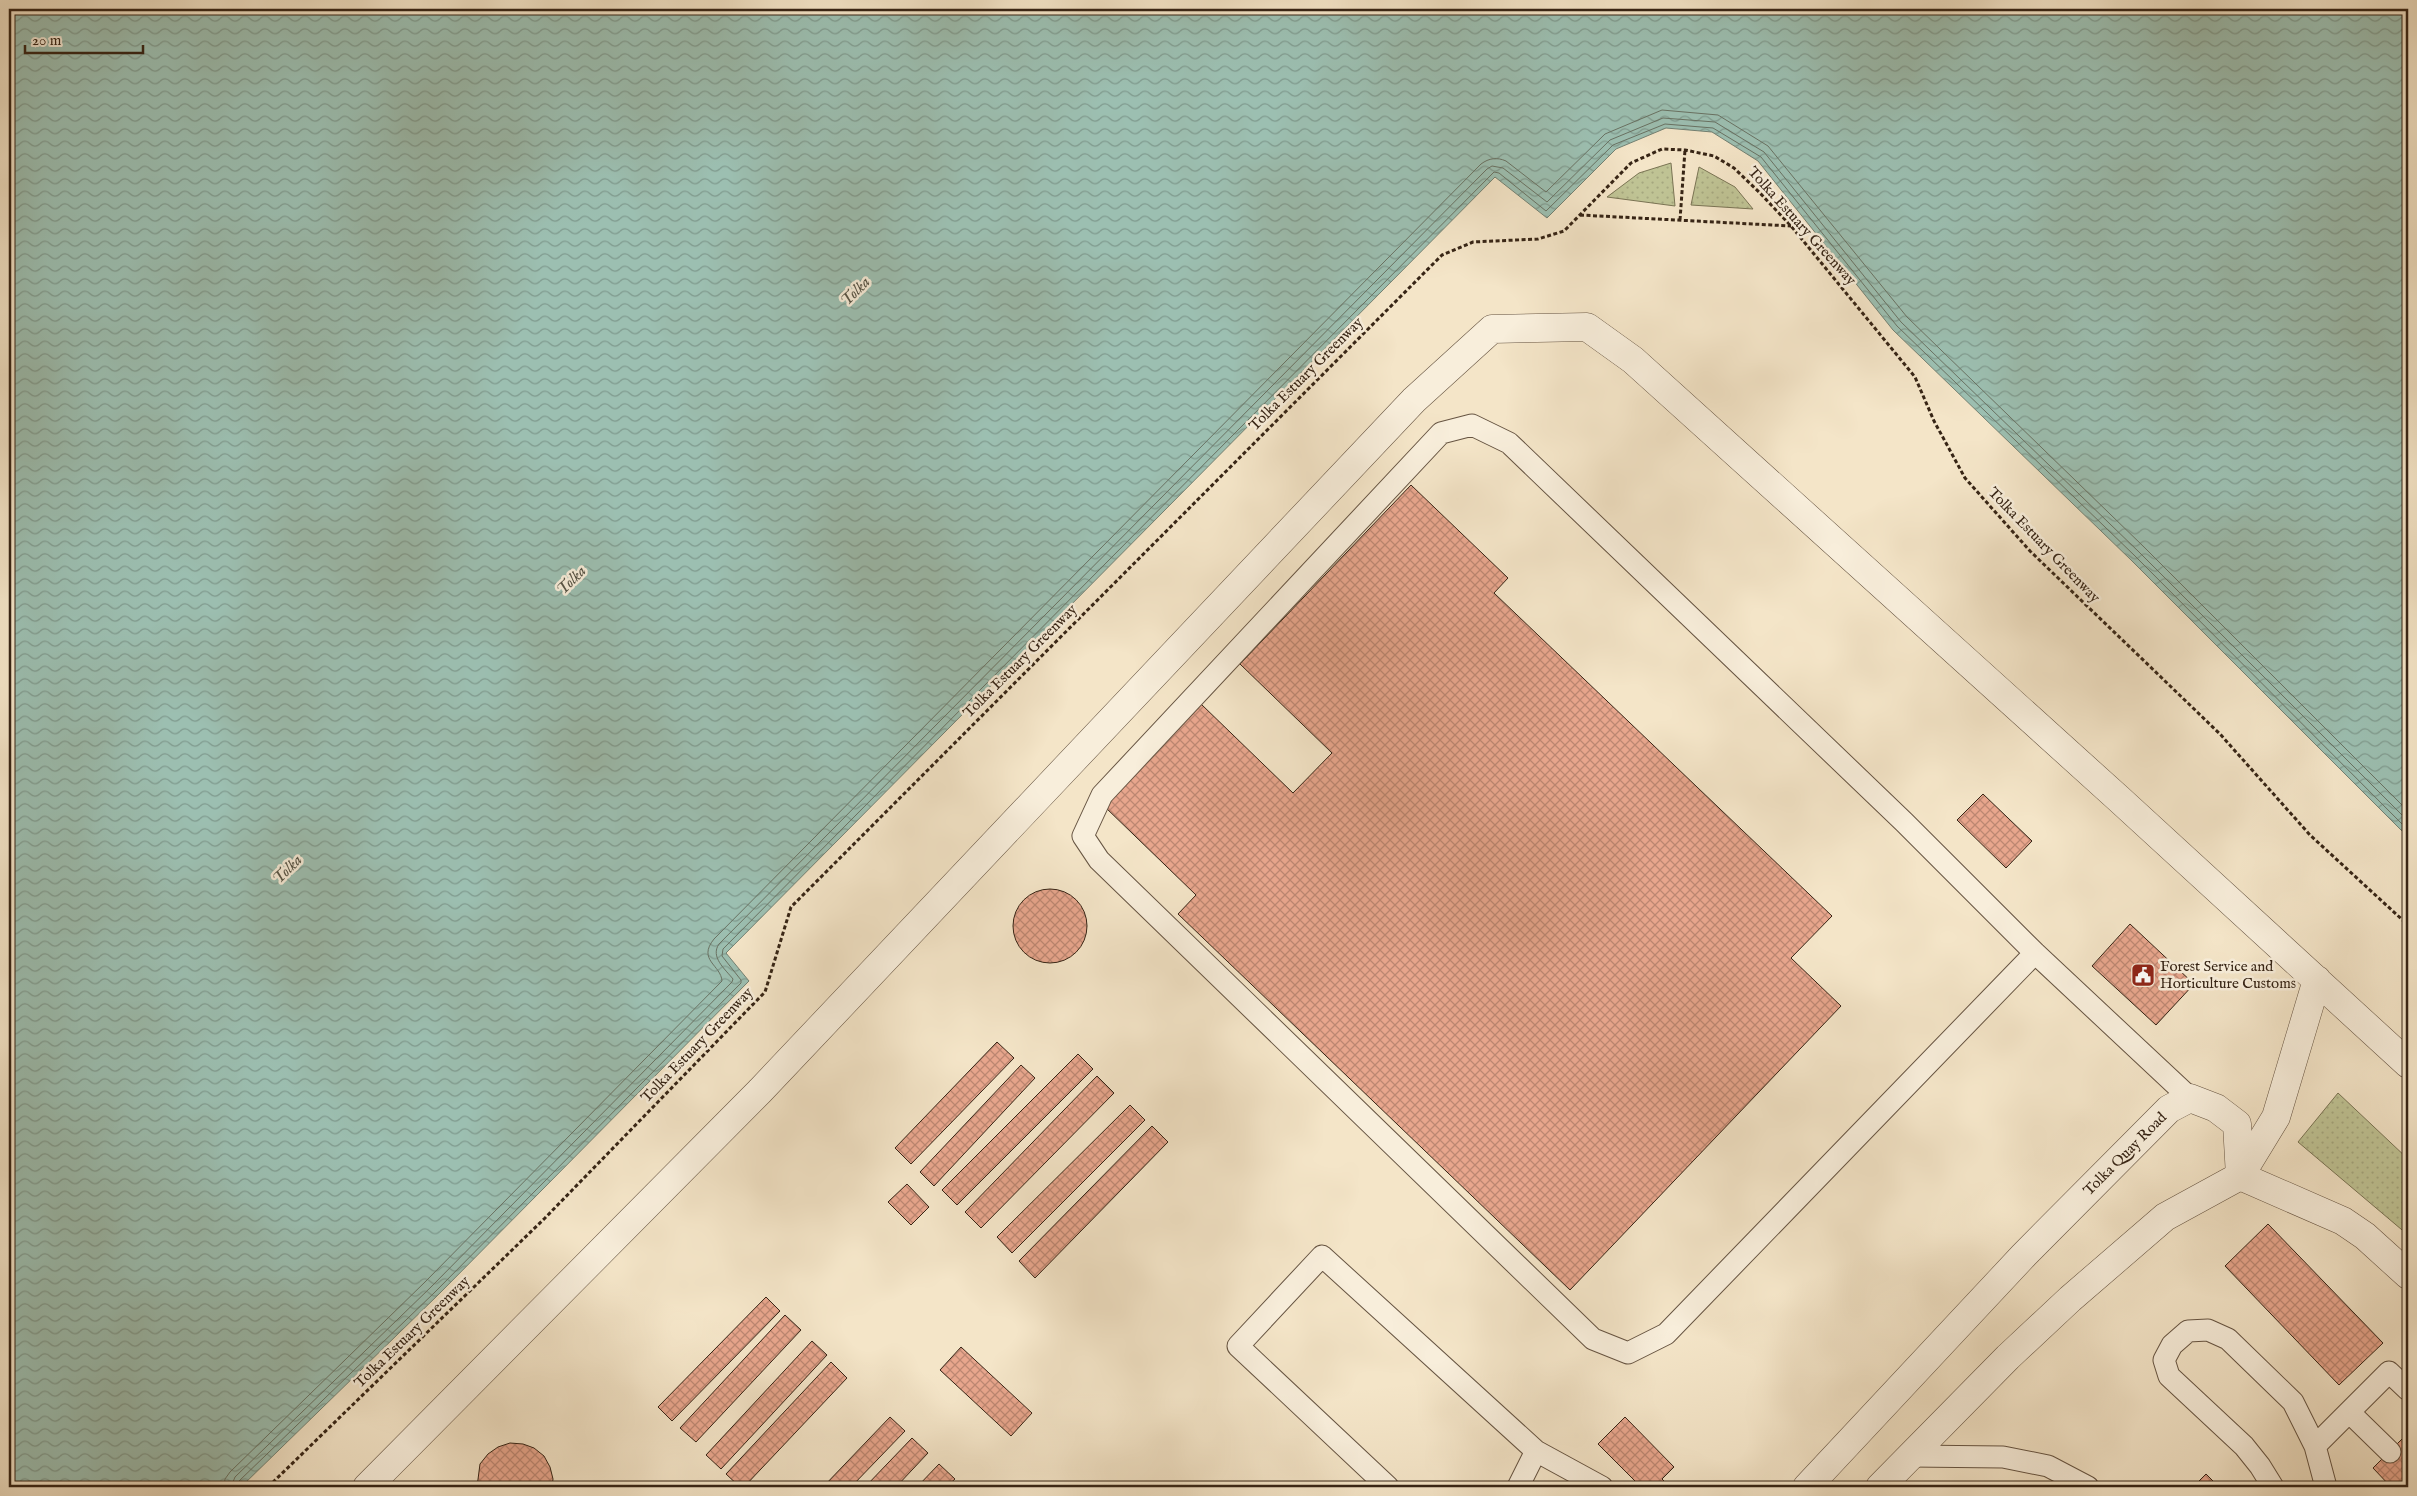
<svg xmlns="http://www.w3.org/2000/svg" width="2417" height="1496" font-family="'IM FELL English',serif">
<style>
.grass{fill:url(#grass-dots);stroke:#7a7454}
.water{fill:url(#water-waves);stroke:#738173}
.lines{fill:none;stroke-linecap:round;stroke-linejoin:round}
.shore{stroke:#697263;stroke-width:1}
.building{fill:url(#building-cross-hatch);stroke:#362415}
.service-casing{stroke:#665442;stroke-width:23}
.minor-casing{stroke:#665442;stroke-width:29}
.tertiary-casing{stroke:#665442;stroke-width:29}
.path{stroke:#362415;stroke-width:3;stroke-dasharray:4 2.5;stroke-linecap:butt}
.service{stroke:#f8eedb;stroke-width:21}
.minor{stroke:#f8eedb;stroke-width:28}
.tertiary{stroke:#f8eedb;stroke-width:28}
.labels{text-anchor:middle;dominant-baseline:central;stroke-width:5;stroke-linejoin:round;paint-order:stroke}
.street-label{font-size:15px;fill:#362415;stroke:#f8eedb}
.poi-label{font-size:15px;fill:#362415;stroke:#f8eedb;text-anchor:start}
.water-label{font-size:16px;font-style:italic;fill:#555244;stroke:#f8eedb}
</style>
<defs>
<pattern id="grass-dots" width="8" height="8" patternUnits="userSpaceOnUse" patternTransform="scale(1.25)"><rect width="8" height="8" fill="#bfc394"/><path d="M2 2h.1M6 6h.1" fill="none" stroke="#a5a77f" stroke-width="1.8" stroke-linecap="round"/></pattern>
<pattern id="water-waves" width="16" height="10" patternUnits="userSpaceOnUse" patternTransform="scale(1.25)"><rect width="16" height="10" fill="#9cbfb1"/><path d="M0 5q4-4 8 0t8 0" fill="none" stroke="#809b8f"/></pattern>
<pattern id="building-cross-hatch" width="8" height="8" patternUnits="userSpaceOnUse" patternTransform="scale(1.25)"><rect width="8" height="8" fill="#e8a68d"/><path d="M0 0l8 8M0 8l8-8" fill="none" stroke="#bd8772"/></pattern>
</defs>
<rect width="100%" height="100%" fill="#f4e5c8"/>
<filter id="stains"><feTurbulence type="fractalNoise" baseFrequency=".004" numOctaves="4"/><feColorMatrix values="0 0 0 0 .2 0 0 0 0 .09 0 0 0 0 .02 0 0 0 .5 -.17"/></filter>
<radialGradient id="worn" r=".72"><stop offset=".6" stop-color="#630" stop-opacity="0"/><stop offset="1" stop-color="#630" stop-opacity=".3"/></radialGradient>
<path class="grass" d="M1671,163l4,43 -68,-9 32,-24z
M1699,167l36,20 18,22 -62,-4z
M2338,1093l70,66v76l-110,-93z"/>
<path class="water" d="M9,9h2399v828l-277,-277 -238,-230 -135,-169 -46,-29 -46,-4 -50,21 -69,69 -52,-41 -769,776 23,28 -311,314 -197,192h-232z"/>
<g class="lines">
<path class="shore" d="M224,1487l1,-8 5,-7 195,-190 297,-301c-1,-16 -25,-21 -8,-42l767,-775c8,-6 16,-7 25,-3l40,31 59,-58 57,-24 56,5 50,31 139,171 237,230 264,264
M231,1487l4,-10 196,-190 301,-305 1,-3c-8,-10 -23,-22 -14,-35l768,-775 5,-3 11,2 44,34 63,-62 53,-22 52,4 49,30 137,170 238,230 269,269
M238,1487l1,-6 196,-189 306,-309v-3l-19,-24 1,-7 771,-777 5,1 47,38 67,-66 52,-21 48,4 48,29 136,169 238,230 273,274"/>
</g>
<path class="building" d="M1411,485l97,93 -14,15 338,323 -41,42 50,48 -271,284 -392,-376 18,-19 -92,-89 97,-102 92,89 39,-40 -92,-89z
M1983,794l49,47 -26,27 -49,-48z
M1013 926a37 37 0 1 1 74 0a37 37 0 1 1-74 0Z
M2130,924l64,60 -38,41 -64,-59z
M997,1042l17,16 -103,106 -16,-16z
M1078,1054l15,15 -136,136 -15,-15z
M1021,1065l14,13 -101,108 -14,-14z
M1097,1076l17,17 -133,135 -16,-16z
M1130,1105l15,15 -133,133 -15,-16z
M1152,1126l16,16 -133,136 -16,-17z
M907,1184l22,23 -18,18 -23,-23z
M2268,1224l115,119 -44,42 -114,-119z
M766,1297l14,14 -108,110 -14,-14z
M785,1315l16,15 -105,112 -16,-14z
M812,1341l15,14 -106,114 -15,-14z
M961,1347l71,66 -21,23 -71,-66z
M831,1362l16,16 -103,109h-4l-14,-13z
M890,1417l15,14 -54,56h-28z
M1625,1417l49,50 -12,12 8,8h-29l-43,-43z
M2407,1434l1,53h-17l-18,-19z
M912,1438l16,15 -32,34h-31z
M510,1443l13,1 11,4 10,8 6,11 3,12 -1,8h-75l3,-23 8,-10 10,-7z
M939,1464l16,15 -9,8h-29z
M2206,1474l13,13h-26z"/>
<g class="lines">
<g class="service-casing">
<path id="service" d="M2035,953l-369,381 -38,19 -35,-14 -494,-479 -16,-24 19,-41 339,-362 31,-8 37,18 395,379 131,131 155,145
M2349,1412l41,40
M2315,1446l74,-74 19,18
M1911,1456l92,1 45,9 40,21
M1388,1487l-150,-141 84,-90 214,195 66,36
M1518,1487l18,-36
M2273,1487l-13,-21 -16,-20 -75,-70 -5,-16 8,-15 16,-14 20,-1 20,9 65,63 22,44 11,41"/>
</g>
<g class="minor-casing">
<path id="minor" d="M1807,1487l217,-232 145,-146 21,-11 26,10 21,16 3,52"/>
</g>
<g class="tertiary-casing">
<path id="tertiary" d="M2240,1176l103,45 22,15 43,39
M367,1487l393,-396 654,-691 78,-71 95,-2 46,33 486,439 289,265
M1880,1487l128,-130 62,-58 95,-82 75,-41 36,-59 41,-137"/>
</g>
<path class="path" d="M1580,215l211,11
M1680,220l5,-70
M268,1487l277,-269 220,-226 26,-85 651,-652 31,-13 65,-3 26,-8 67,-68 31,-14 23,1 29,6 20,12 25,24 32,34 124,151 19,44 31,57 65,73 190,183 90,101 98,90"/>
<use href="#service" class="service"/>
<use href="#minor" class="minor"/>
<use href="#tertiary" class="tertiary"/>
</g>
<defs>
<g id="civic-square" transform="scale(1.25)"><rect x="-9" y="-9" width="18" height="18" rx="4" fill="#8f2418" stroke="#f8eedb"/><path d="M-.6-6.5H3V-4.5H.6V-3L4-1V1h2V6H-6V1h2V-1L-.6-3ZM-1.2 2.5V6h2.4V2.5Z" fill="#fff"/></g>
</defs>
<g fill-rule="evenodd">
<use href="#civic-square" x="2143" y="975"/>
</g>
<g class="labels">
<g class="street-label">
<text transform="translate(1802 226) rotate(48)">Tolka Estuary Greenway</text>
<text transform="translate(1306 374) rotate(-45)">Tolka Estuary Greenway</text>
<text transform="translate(2044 545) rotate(46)">Tolka Estuary Greenway</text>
<text transform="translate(1020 661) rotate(-45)">Tolka Estuary Greenway</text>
<text transform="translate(697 1045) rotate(-46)">Tolka Estuary Greenway</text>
<text transform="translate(2125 1154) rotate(-45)">Tolka Quay Road</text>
<text transform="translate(412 1332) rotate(-44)">Tolka Estuary Greenway</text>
</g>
<g class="poi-label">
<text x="2160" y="966">Forest Service and<tspan x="2160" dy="17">Horticulture Customs</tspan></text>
</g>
<g class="water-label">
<text transform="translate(856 292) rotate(-45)">Tolka</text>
<text transform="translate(572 581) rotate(-45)">Tolka</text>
<text transform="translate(288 870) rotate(-45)">Tolka</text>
</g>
</g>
<rect width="2417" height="1496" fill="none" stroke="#f4e5c8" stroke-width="30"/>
<rect x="10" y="10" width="2397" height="1476" fill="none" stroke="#362415" stroke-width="2.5"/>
<rect x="15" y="15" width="2387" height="1466" fill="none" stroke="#362415"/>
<path d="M25 45v8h118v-8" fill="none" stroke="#362415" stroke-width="2.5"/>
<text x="32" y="45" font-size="15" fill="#362415" stroke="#f8eedb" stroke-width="4" paint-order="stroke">20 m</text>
<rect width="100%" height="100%" filter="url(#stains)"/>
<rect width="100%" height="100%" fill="url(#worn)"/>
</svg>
